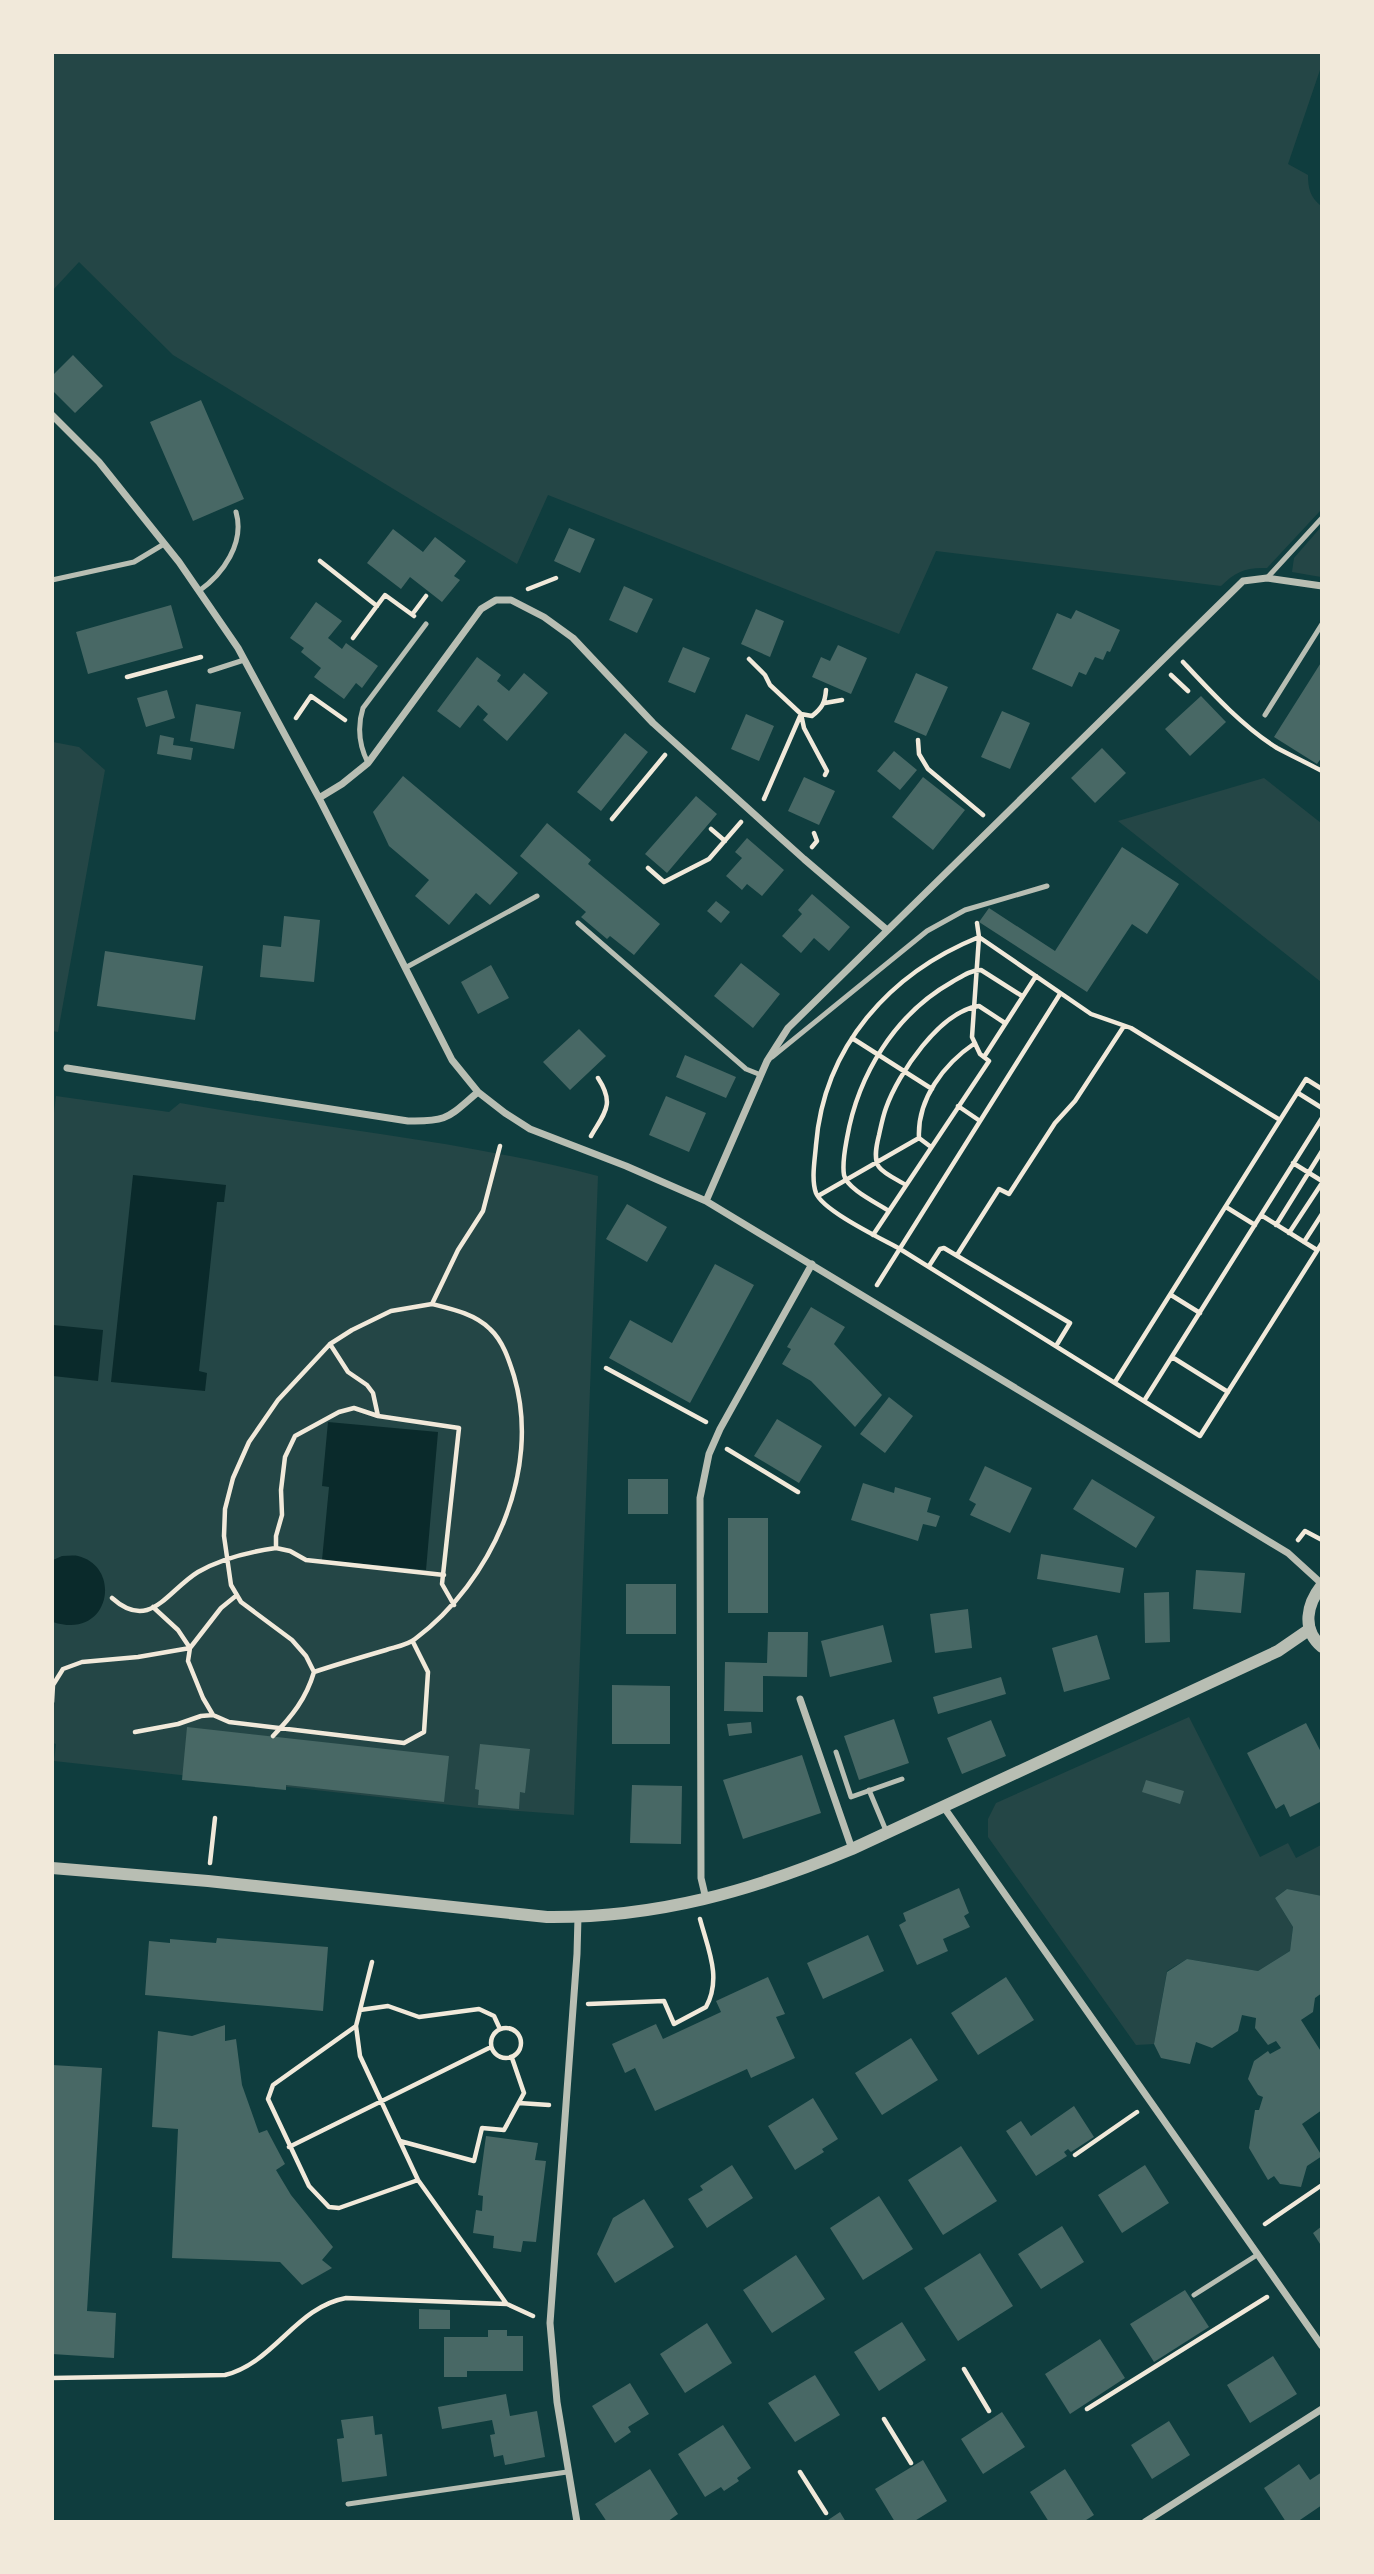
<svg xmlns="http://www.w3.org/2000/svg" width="1374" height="2574" font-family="Signika,sans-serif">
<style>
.green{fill:#244646}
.water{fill:#0a2a2b}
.building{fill:#486865}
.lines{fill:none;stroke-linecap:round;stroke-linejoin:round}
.path{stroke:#f1e9da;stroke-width:4.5}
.service{stroke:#b8beb3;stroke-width:5}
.minor{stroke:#b8beb3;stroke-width:7}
.tertiary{stroke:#b8beb3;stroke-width:12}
</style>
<rect width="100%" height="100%" fill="#0f3d3e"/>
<path class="green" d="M53,52l1268,1v14l-33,97 20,11c0,13 2,22 13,31v304l-54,58c-21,-1 -32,4 -46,18l-285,-35 -37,83 -351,-139 -31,69 -344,-209 -94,-93 -26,28z
M1321,527v50l-29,-5 2,-14z
M53,742l26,5 26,23 -47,262 -6,-1z
M1264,778l57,45v159l-203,-161z
M56,1096l113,16 11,-9c139,25 281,37 418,73l-24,639 -96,-7 -424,-47 2,-17 -3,-1 -1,-614z
M1189,1717l71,140 28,-14 8,15 25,-13v51l-34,-7 -12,9 18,29 -3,24 -32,20 -71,-12 -20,12 -13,73 -18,1 -148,-208v-18l8,-16z"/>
<path class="water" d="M133,1175l93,10 -2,17h-7l-18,169 8,2 -2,18 -94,-9z
M53,1325l50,5 -5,51 -45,-5z
M328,1422l110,10 -12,138 -104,-10 7,-73 -7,-1z
M62,1556c5,0 11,-1 16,0 45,11 32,85 -25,66v-62z"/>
<path class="building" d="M73,355l30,31 -28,27 -23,-23v-14z
M201,400l43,99 -51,22 -43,-99z
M569,528l26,11 -15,34 -26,-12z
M393,529l30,23 12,-15 31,24 -12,15 6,4 -18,22 -32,-25 -9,12 -34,-26z
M624,586l29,13 -16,34 -28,-13z
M316,602l26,19 -14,17 14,11 4,-6 32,23 -16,22 -6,-5 -12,16 -30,-22 7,-9 -20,-16 3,-4 -14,-10z
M171,605l12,43 -95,26 -12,-42z
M756,609l28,12 -14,36 -29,-13z
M1076,610l44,20 -10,22 -3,-1 -4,9 -8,-3 -9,18 -7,-3 -7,15 -40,-18 25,-56 14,6z
M838,645l29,13 -16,36 -39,-17 9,-20 9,4z
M683,647l27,11 -15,35 -27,-11z
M477,657l24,18 -4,6 12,10 15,-18 24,20 -41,48 -24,-21 5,-6 -10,-9 -18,23 -23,-17z
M1322,661v96l-5,7 -43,-27z
M916,673l32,14 -22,49 -32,-14z
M167,690l8,28 -29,9 -9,-29z
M1201,696l25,26 -36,34 -25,-27z
M196,704l45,8 -7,37 -44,-8z
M1002,711l28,12 -20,46 -29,-12z
M746,714l28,12 -15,35 -28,-12z
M625,733l23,19 -47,59 -24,-19z
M160,735l14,3 -1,7 20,3 -2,12 -34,-6z
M1102,748l24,25 -31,30 -24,-25z
M894,751l23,19 -17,20 -23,-19z
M403,776l115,97 -28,32 -14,-12 -27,32 -34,-29 14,-16 -40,-34 -16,-34z
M804,777l31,14 -16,34 -31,-14z
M923,777l42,33 -32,40 -41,-33z
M696,796l21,18 -50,59 -22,-19z
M547,823l44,37 -3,4 72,60 -26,31 -24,-19 -3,3 -26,-22 5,-5 -66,-56z
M747,838l37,32 -22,26 -15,-12 -5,6 -16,-14 16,-18 -7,-6z
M1122,847l57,37 -32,50 -15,-10 -45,68 -108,-70 10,-14 66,43z
M812,894l38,33 -21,24 -15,-13 -13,15 -19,-17 20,-22 -4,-4z
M716,901l14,11 -9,11 -14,-12z
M284,916l36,4 -6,62 -54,-5 3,-32 18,2z
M105,951l98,15 -8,54 -98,-14z
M741,963l39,31 -27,34 -39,-32z
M491,965l18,33 -31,16 -17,-32z
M579,1029l27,27 -36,34 -27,-28z
M685,1055l51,22 -10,21 -50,-21z
M666,1096l40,17 -17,39 -40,-17z
M627,1204l40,23 -20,35 -41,-23z
M715,1264l39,21 -64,118 -81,-45 21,-38 42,23z
M811,1307l34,20 -11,17 48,51 -27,32 -44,-46 -29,-17 9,-15 -4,-2z
M889,1397l24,19 -28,37 -25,-19z
M777,1419l45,27 -23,37 -45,-27z
M985,1466l47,22 -22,45 -40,-18 6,-11 -7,-4z
M628,1479h40v35h-40z
M1092,1479l63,38 -19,31 -63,-39z
M863,1483l31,10 1,-6 36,11 -4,14 13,4 -4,11 -13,-3 -5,17 -67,-21z
M728,1518h40v95h-40z
M1041,1554l83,14 -4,25 -83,-14z
M1196,1570l49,3 -4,40 -48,-4z
M626,1584h50v50h-50z
M1169,1592l1,50 -25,1 -1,-50z
M968,1609l4,39 -37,5 -5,-39z
M883,1625l9,37 -62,15 -9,-36z
M768,1632h40l-1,45 -44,-1v36l-39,-1 1,-49 42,1z
M1097,1635l13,44 -46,13 -12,-44z
M1001,1677l5,17 -68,20 -5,-17z
M612,1685l58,1v58h-58z
M894,1719l15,44 -50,17 -15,-44z
M991,1720l15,36 -44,18 -15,-36z
M751,1722l1,11 -23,3 -2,-12z
M1306,1723l16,31v47l-32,16 -6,-13 -8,5 -29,-56z
M187,1727l262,29 -5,46 -158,-17v5l-104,-10z
M480,1744l50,5 -5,44 -5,-1 -1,17 -41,-4 1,-15 -4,-1z
M802,1755l19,58 -78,26 -20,-59z
M1146,1780l38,11 -4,13 -38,-12z
M632,1785l50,1 -1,58 -51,-1z
M959,1888l10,25 -5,3 6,11 -27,12 5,12 -31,14 -18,-40 7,-4 -3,-8z
M1287,1889l35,7v97l-7,5 -2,14 -12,8 21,33v57l-20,14 20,32 -15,10 -6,21 -21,-3 -6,-8 -6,4 -19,-32 6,-38h4l4,-13 -5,-2 -10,-16 6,-18 14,-10 2,3 11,-6 -5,-7 -8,4 -13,-17 1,-10 -14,-3 -4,16 -26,17 -16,-6 -6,22 -29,-6 -7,-14 13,-72 20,-13 71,12 32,-20 3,-24 -18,-29z
M868,1935l16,36 -61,28 -16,-36z
M217,1938l111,9 -5,64 -178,-16 4,-54 21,2v-4l46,4z
M768,1977l17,37 -9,3 19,41 -44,20 -4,-9 -92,42 -20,-43 -10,5 -13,-29 44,-20 7,15 58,-27 -5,-11z
M1006,1977l28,43 -56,35 -27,-42z
M225,2025v16l11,-2 6,46 17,48 8,-3 18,34 -9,6 15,25 42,52 -11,13 10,8 -30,17 -22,-23 -108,-4 6,-129 -26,-2 6,-96 34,5z
M911,2038l27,42 -56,35 -27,-42z
M52,2065l50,3 -15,243 29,2 -2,45 -62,-4z
M813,2098l25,41 -16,10 2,3 -29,18 -27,-44z
M1074,2106l20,31 -23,15 -3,-3 -4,3 3,4 -31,20 -30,-45 15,-10 10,15z
M486,2136l52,7 -3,17 11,1 -10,81 -13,-1 -2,11 -28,-4 1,-12 -21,-3 3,-23 6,1 1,-15 -5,-1z
M961,2146l36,55 -54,34 -35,-55z
M732,2165l21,33 -46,30 -19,-29 15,-9 -3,-4z
M1145,2165l24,38 -47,30 -24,-38z
M879,2196l34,53 -50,31 -33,-52z
M644,2199l30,48 -59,36 -18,-29 16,-36z
M1062,2226l22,36 -43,27 -23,-35z
M1322,2226v21l-9,-14z
M980,2253l33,53 -55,35 -34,-53z
M796,2255l29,44 -53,34 -29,-43z
M1185,2290l24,37 -55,35 -24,-38z
M419,2309l31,1v19h-31z
M902,2322l24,38 -47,31 -25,-39z
M707,2323l25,40 -47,30 -25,-39z
M488,2330h19v6h16v35h-56v6h-23v-40h44z
M1100,2339l25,39 -55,36 -25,-40z
M1273,2356l24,38 -47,29 -23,-38z
M815,2375l25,40 -45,27 -27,-39z
M630,2383l19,31 -21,13 3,5 -16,11 -23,-37z
M506,2394l4,22 27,-5 8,46 -40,8 -2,-10 -9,2 -4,-22 5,-1 -3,-14 -50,9 -4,-22z
M1002,2412l23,35 -42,27 -22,-35z
M373,2416l2,19 7,-1 5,42 -45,6 -5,-43 7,-1 -3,-18z
M1169,2421l21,34 -38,24 -21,-34z
M723,2425l28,43 -14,10 2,3 -15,10 -3,-4 -16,10 -27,-43z
M923,2460l24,41 -34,21h-18l-20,-33z
M1299,2464l11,16 12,-8v33l-25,17h-11l-22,-34z
M650,2469l28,45 -11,8h-60l-12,-18z
M1065,2469l29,46 -11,7h-34l-19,-30z
M840,2512l6,10h-21z"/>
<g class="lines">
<path class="path" d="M320,561l57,45
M528,589l28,-11
M414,612l12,-16
M353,638l32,-43 29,21
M749,659l16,16 5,10 31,29 -37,85
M1183,662c28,30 59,64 94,86 15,8 30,15 45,23
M1171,675l17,16
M127,677l74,-20
M825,703l17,-3
M296,718l15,-22 34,24
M918,740l1,14 9,15 55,46
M825,775l2,-4 -23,-43 -3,-14 11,2c10,-8 13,-13 14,-26
M612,819l53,-64
M711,829l14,12
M812,847l5,-6 -3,-8
M648,868l16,14 45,-23 32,-37
M977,923l2,14 112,77 40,14 149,92 26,-41 16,10
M852,1038l80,51
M984,1057l52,-81
M1298,1093l24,15
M958,1106l22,15
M591,1136c14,-24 24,-32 7,-58
M919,1138c-2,-39 25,-74 56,-95
M1293,1163l29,18
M906,1185c-8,-5 -22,-11 -27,-18 -6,-8 -2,-24 0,-32 2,-9 4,-19 7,-27 12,-34 54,-97 93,-102l26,17
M818,1196l101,-58 12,9
M1226,1207l29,18
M889,1211c-12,-8 -42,-22 -45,-36 -2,-12 1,-26 3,-37 11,-63 48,-124 105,-156 9,-5 18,-12 29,-12l41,26
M1261,1215l56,35
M1276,1225l46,-74
M1289,1233l33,-50
M873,1235l116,-174 -9,-7 -8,-17 7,-100c-89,36 -155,109 -163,208 -1,14 -5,34 0,48 7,18 66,46 84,56l300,187 122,-193
M1304,1242l18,-28
M957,1255l42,-66 10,5 46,-71 20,-22 49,-75
M929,1266l11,-17 4,-1 126,75 -14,23
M877,1285l183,-291
M1171,1295l29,18
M330,1344l18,28 19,13 6,8 5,23 81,12 -17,156 12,21
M1172,1357l56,35
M606,1368l100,54
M1115,1382l165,-262
M1144,1401l178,-283
M727,1449l71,43
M1298,1540l7,-9 17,9
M276,1548l14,3 16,9 138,15
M237,1595l-16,13 -31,40 -2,13 15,37 10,17 16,7 175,21 20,-11 4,-60 -15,-30
M112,1598c38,34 55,-7 86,-26 24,-14 50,-20 78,-24v-12l6,-21 -1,-25 4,-33 10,-21 44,-24 15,-4 24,8
M314,1672c24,-8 48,-15 72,-22 9,-3 22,-5 29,-11 77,-58 127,-168 99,-263 -5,-16 -11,-35 -24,-47 -15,-15 -38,-20 -58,-25
M52,1702l1,-17 10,-16 19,-7 56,-5 52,-9 -12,-18 -25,-23
M135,1732l43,-8 23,-8 12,-1
M273,1736c19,-20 33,-37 41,-64l-8,-16 -14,-16 -51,-38 -10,-17 -7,-49 1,-27 8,-31 16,-36 29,-42 52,-56 22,-14 39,-19 41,-7 26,-54 25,-39 17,-65
M210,1863l5,-45
M372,1962l-16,64 4,30 58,124 88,123
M588,2004l76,-3 10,23 32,-17c16,-29 2,-58 -6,-88
M360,2010l28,-4 31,11 60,-8 15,7 6,13
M356,2026l-83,59 -5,14 41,87 20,21 10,1 79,-28
M491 2043a15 15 0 1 1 30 0a15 15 0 1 1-30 0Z
M519,2103l30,2
M400,2141l74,20 8,-33 22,2 20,-37 -12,-35
M289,2147l202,-100
M1075,2155l62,-43
M1265,2224l57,-39
M964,2369l25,42
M52,2378l173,-3c49,-12 71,-68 121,-77l161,6 26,12
M1087,2409l180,-112
M884,2419l27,44
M800,2472l26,41"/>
<path class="service" d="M1267,578l55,-60
M52,580l82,-18 30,-18
M199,591c24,-17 46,-48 37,-79
M210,671l34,-11
M1265,715l57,-91
M368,763c-9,-18 -11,-36 -5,-55l63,-84
M578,923l168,146 15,6
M405,968l132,-72
M772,1057l155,-126 38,-21 82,-24
M836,1752l15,45 51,-18
M869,1790l18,43
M1194,2295l63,-40
M348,2504l219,-32"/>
<path class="minor" d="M52,415l47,47 80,100 59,86 81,150 133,262 26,32 27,21 25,16 96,37 80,35 582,352 34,31
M319,798l23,-14 26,-21 113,-154 15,-9h15l33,17 29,21 80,85 151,136 83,71
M67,1068l341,53c41,1 40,-4 70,-29
M706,1201l61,-140 21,-33 455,-447 24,-3 55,8
M800,1699l52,150
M943,1806l379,540
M706,1899l-5,-21 -1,-380 9,-44 11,-25 92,-165
M577,2522l-20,-120 -7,-79 27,-369 1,-37
M1145,2522l177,-113"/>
<path class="tertiary" d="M1322,1585c-15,19 -21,44 0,62
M52,1868l156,13 339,36c110,1 205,-26 305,-68l426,-198 32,-22"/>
</g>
<rect width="1374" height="2574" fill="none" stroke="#f1e9da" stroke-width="108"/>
</svg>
